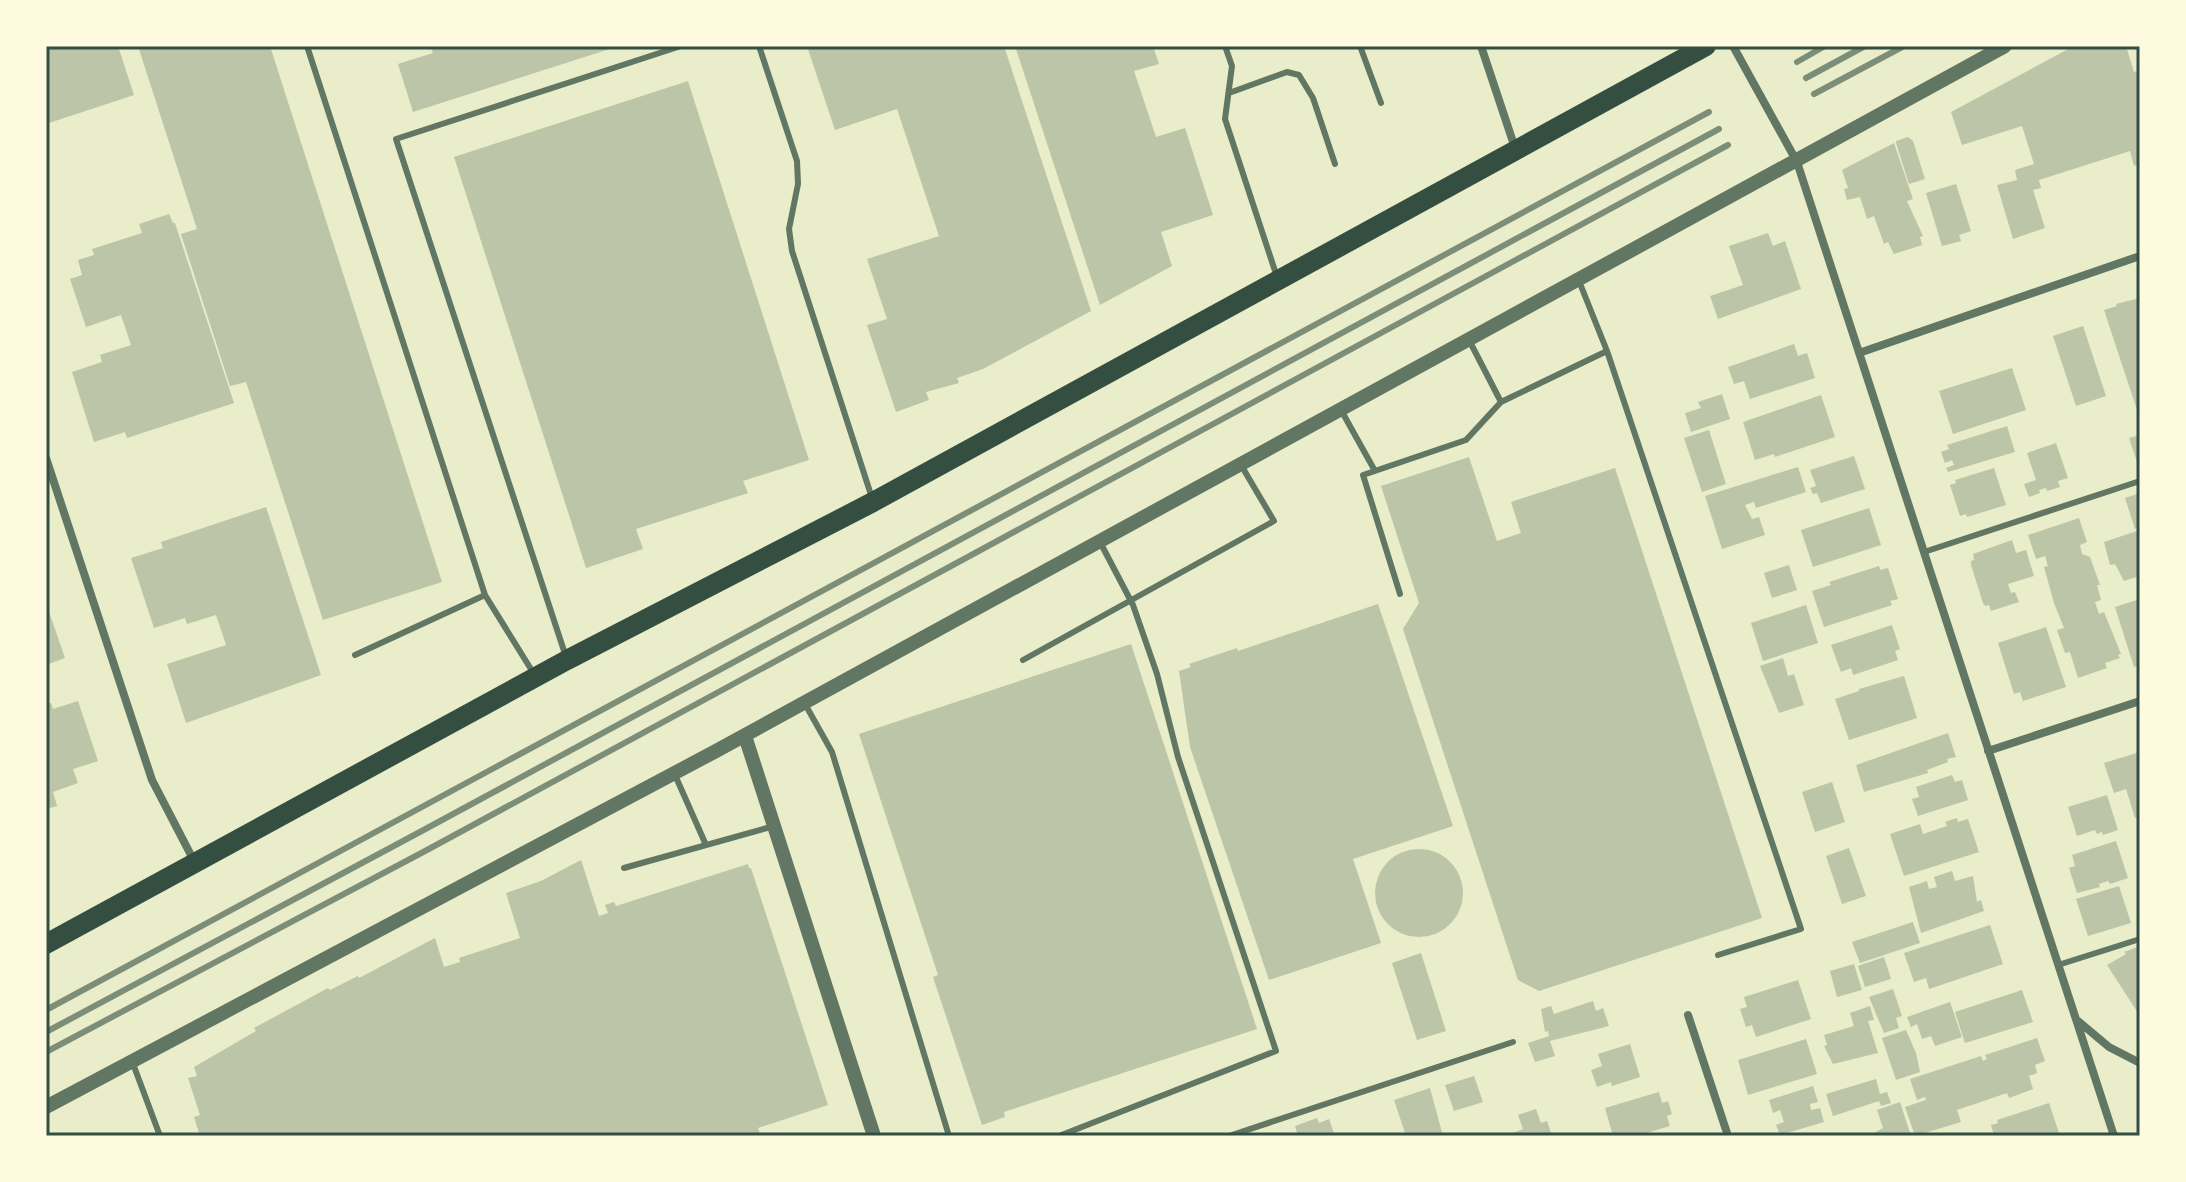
<svg xmlns="http://www.w3.org/2000/svg" width="2186" height="1182" font-family="Commissioner,sans-serif">
<style>
.building{fill:#bcc5a7}
.lines{fill:none;stroke-linecap:round;stroke-linejoin:round}
.service{stroke:#617663;stroke-width:6}
.minor{stroke:#617663;stroke-width:8}
.tertiary{stroke:#617663;stroke-width:14}
.primary{stroke:#344e41;stroke-width:20}
.rail{stroke:#7c8e77;stroke-width:6}
.neatline{fill:none;stroke:#344e41;stroke-width:3}
</style>
<rect width="100%" height="100%" fill="#e9edc9"/>
<path class="building" d="M46,46h72l16,49 -88,29z
M138,46h132l172,536 -119,38 -77,-238 -16,4 -49,-152 16,-5z
M430,46h186v1l-203,65 -15,-48 35,-11z
M807,46h197l87,265 -108,58 -26,9 2,5 -33,9 3,8 -33,12 -29,-87 20,-6 -20,-60 72,-23 -42,-127 -62,21z
M1015,46h138l6,18 -25,7 22,66 29,-9 28,87 -52,17 11,34 -72,39z
M2074,46h52l8,26 6,-2v94l-6,2 -4,-15 -91,29 2,8 -8,2 12,38 -32,11 -16,-54 20,-5 -2,-10 19,-6 -12,-38 -60,19 -11,-33z
M688,81l121,379 -66,21 5,12 -112,36 7,20 -57,19 -132,-411z
M1908,137l5,4 12,38 -16,5 -13,-41v-2z
M1894,143l19,56 -6,2 16,35 -3,1 2,8 -28,9 -6,-12 -4,2 -10,-28 -7,3 -7,-22 -13,3 -3,-11 4,-1 -6,-18z
M1956,184l15,47 -12,4 2,6 -19,5 -16,-53z
M169,214l4,9h2l59,180 -107,35 -2,-6 -31,10 -22,-70 30,-10 -2,-7 31,-10 -10,-30 -35,12 -16,-48 12,-4 -4,-15 16,-5 -2,-6 50,-16 -3,-9z
M1768,233l5,13 12,-5 16,48 -83,30 -8,-23 33,-11 -14,-39z
M2140,298v118h-1l-35,-106 13,-4 -1,-2z
M2083,326l23,70 -30,10 -23,-70z
M1794,344l4,12 9,-3 8,25 -65,21 -6,-18 -10,3 -6,-17z
M2012,368l14,42 -73,24 -14,-43z
M1722,394l8,25 -39,13 -6,-19 16,-5 -3,-6z
M1821,395l14,42 -60,20 -1,-3 -19,6 -12,-38z
M2007,426l8,26 -67,20 -2,-4 8,-3 -2,-5 -7,3 -4,-11 8,-3 -2,-4z
M1709,430l17,54 -24,8 -18,-54z
M2140,435v26l-3,1 -8,-24z
M2056,443l12,35 -10,3 2,6 -13,4 -1,-3 -7,2 1,3 -11,4 -5,-13 12,-4 -9,-27z
M1854,456l11,33 -44,14 -4,-10 -4,1 -3,-6 6,-2 -6,-16z
M1469,457l28,84 24,-8 -10,-31 104,-34 147,450 -223,73 -21,-11 -115,-351 16,-26 -38,-117z
M1798,467l8,25 -50,16 -2,-6 -9,3 7,14 7,-2 6,18 -43,14 -17,-53z
M1994,468l12,37 -39,12 -1,-3 -6,2 -10,-31 6,-2 -1,-3z
M2140,493v34l-5,2 -10,-31z
M266,507l55,168 -135,48 -19,-59 59,-19 -10,-30 -29,9 -2,-6 -31,10 -23,-70 32,-10 -2,-6z
M1869,508l12,37 -68,22 -12,-37z
M2079,518l8,24 -7,3 2,9 8,3 10,28h-3l4,15 -6,2 4,12 5,-2 17,42 -3,1 2,3 -15,5 2,5 -29,10 -8,-26 -5,1 -8,-23 7,-2 -10,-25 -10,-36 4,-1 -3,-10 -9,3 -8,-24z
M2137,531l3,9v36l-16,5 -9,-17 -5,1 -6,-23z
M2012,540l4,13 10,-3 8,26 -26,8 3,9 4,-1 4,10 -28,9 -2,-6 -4,1 -2,-3 -12,-38v-4l3,-1 -1,-6z
M1789,565l8,25 -25,8 -8,-25z
M1879,566l1,4 8,-2 10,31 -8,2 2,4 -68,22 -12,-36 19,-6 -2,-3z
M2140,599v66l-6,2 -19,-60z
M46,603l19,55 -19,7z
M1378,604l75,222 -100,33 28,84 -112,37 -79,-233 -11,-76 12,-4 -2,-3 48,-16 1,3z
M1806,605l12,38 -55,18 -12,-38z
M1892,625l8,24 -5,2 3,9 -45,15 -2,-7 -10,4 -10,-27z
M2046,627l20,60 -43,14 -3,-9 -6,2 -16,-51z
M1131,644l126,385 -253,83 1,5 -23,8 -49,-148 5,-2 -79,-241z
M1783,658l5,18 6,-2 10,31 -25,8 -19,-47z
M1904,676l13,42 -68,22 -14,-41 24,-8v-2z
M78,701l20,60 -25,8 5,14 -25,9 4,14 -11,3v-105l5,-1 2,6z
M1948,733l8,24 -9,2 1,3 -21,8 1,3 -64,19 -8,-27z
M2140,752v64l-5,2 -9,-29 -12,4 -10,-30z
M1952,775l3,7 7,-2 6,20 -50,16 -6,-17 7,-2 -3,-10z
M1832,782l13,40 -30,10 -13,-40z
M2107,795l11,35 -15,5 -1,-3 -5,2 -2,-4 -18,6 -9,-29z
M1957,818l1,4 10,-3 11,33 -75,24 -14,-42 30,-10 3,10 24,-8 -2,-4z
M2116,841l12,37 -18,6 -2,-3 -9,3 1,3 -23,6 -8,-25 6,-2 -3,-11z
M1849,848l17,48 -24,8 -16,-48z
M1375 893a44 44 0 1 1 88 0a44 44 0 1 1-88 0Z
M581,860l18,56 9,-3 -3,-8 9,-3 2,4 132,-42 1,4h2l77,237 -70,23 3,8h-561l-6,-19 6,-2 -12,-37 9,-2 -3,-9 62,-36 -2,-3 74,-40 2,2 28,-14 1,2 76,-40 9,29 16,-5 -1,-4 61,-20 -14,-45 35,-12z
M1952,871l3,10 18,-5 4,26 4,-2 3,11 -63,22 -12,-46 18,-6 2,8 8,-2 -3,-10z
M2119,886l12,37 -43,13 -12,-37z
M1913,922l7,21 -60,20 -8,-21z
M1990,925l13,39 -74,25 -3,-11 -12,4 -10,-29z
M2140,946v70l-33,-51 19,-11 -2,-2z
M1421,953l25,78 -29,9 -25,-77z
M1884,957l7,22 -26,8 -7,-21z
M1854,964l8,26 -25,7 -7,-26z
M1798,980l13,39 -55,18 -4,-12 -6,2 -6,-18 7,-2 -3,-10z
M1893,989l9,27 -6,2 3,10 -15,5 -15,-36z
M2022,990l11,32 -68,21 -10,-31z
M1593,1001l3,10 7,-3 6,18 -59,15 5,15 -20,6 -7,-19 21,-7 -1,-5 -3,1 -4,-23 10,-3 3,8z
M1950,1002l12,35 -27,9 -4,-10 -9,3 -5,-15 -6,3 -4,-10z
M1870,1006l4,14 -6,1 10,32 -45,11 -9,-18 3,-1 -3,-10 30,-9 -4,-13z
M1906,1030l10,23 4,19 -24,8 -14,-42z
M2037,1038l8,23 -10,4 2,8 -8,3 4,13 -24,9 -2,-5 -50,17 4,12 -46,14 -10,-29 21,-7 -1,-3 -8,3 -7,-21 71,-23 2,5 4,-2 -2,-4z
M1806,1039l11,35 -69,21 -10,-35z
M1630,1044l10,33 -28,9 -1,-4 -14,5 -6,-17 11,-4 -4,-12z
M1474,1076l9,26 -29,9 -9,-26z
M1876,1079l4,15 7,-2 4,11 -10,3 -2,-5 -46,15 -7,-22z
M1813,1086l5,16 -8,2 1,6 9,-2 4,14 -44,13 -4,-10 8,-3 -4,-12 -7,3 -4,-13z
M1430,1088l13,48h-37l-12,-36z
M1659,1092l3,11 6,-2 4,13 -5,2 3,10 -33,10h-24l-8,-28z
M1900,1102l11,34h-42l14,-8 -6,-18z
M2049,1103l11,33h-66l-3,-11 7,-2 -1,-3z
M1536,1109l5,14 6,-2 5,15h-47l18,-7 -5,-14z
M1317,1118l2,5 10,-4 6,17h-37l-3,-10z"/>
<g class="lines">
<path class="service" d="M307,46l178,549 49,79
M759,46l38,115 1,23 -9,45 3,22 80,247
M1225,46l7,20 -7,53 52,158
M1360,46l21,57
M1229,93l58,-21 12,3 14,23 22,66
M1579,281l28,70 194,578 -83,26
M1469,340l32,62 106,-51
M1341,410l34,61
M1924,552l216,-71
M1400,594l-37,-119 103,-35 35,-38
M355,655l130,-60
M566,657l-170,-518 285,-93
M1023,660l251,-139 -33,-56
M805,704l27,48 117,384
M675,775l31,70
M624,868l150,-42
M2058,965l82,-26
M132,1061l28,75
M1059,1136l217,-85 -98,-294 -21,-83 -24,-69 -33,-63
M1229,1136l284,-94"/>
<path class="minor" d="M1481,46l34,102
M1733,46l64,116 317,974
M1859,353l281,-97
M46,458l106,322 42,81
M1988,751l152,-50
M1688,1015l40,121
M2078,1021l31,26 31,16"/>
<path class="tertiary" d="M745,736l129,400
M46,1107l670,-356 1289,-705"/>
<path class="primary" d="M46,944l521,-284 306,-158 833,-456"/>
<path class="rail" d="M1797,62l28,-16
M1806,78l59,-32
M1814,94l90,-48
M46,1010l1663,-898
M46,1032l372,-199 1301,-704
M46,1052l381,-202 1301,-705"/>
</g>
<rect width="2186" height="1182" fill="none" stroke="#fefae0" stroke-width="96"/>
<rect x="48" y="48" width="2090" height="1086" class="neatline"/>
</svg>
